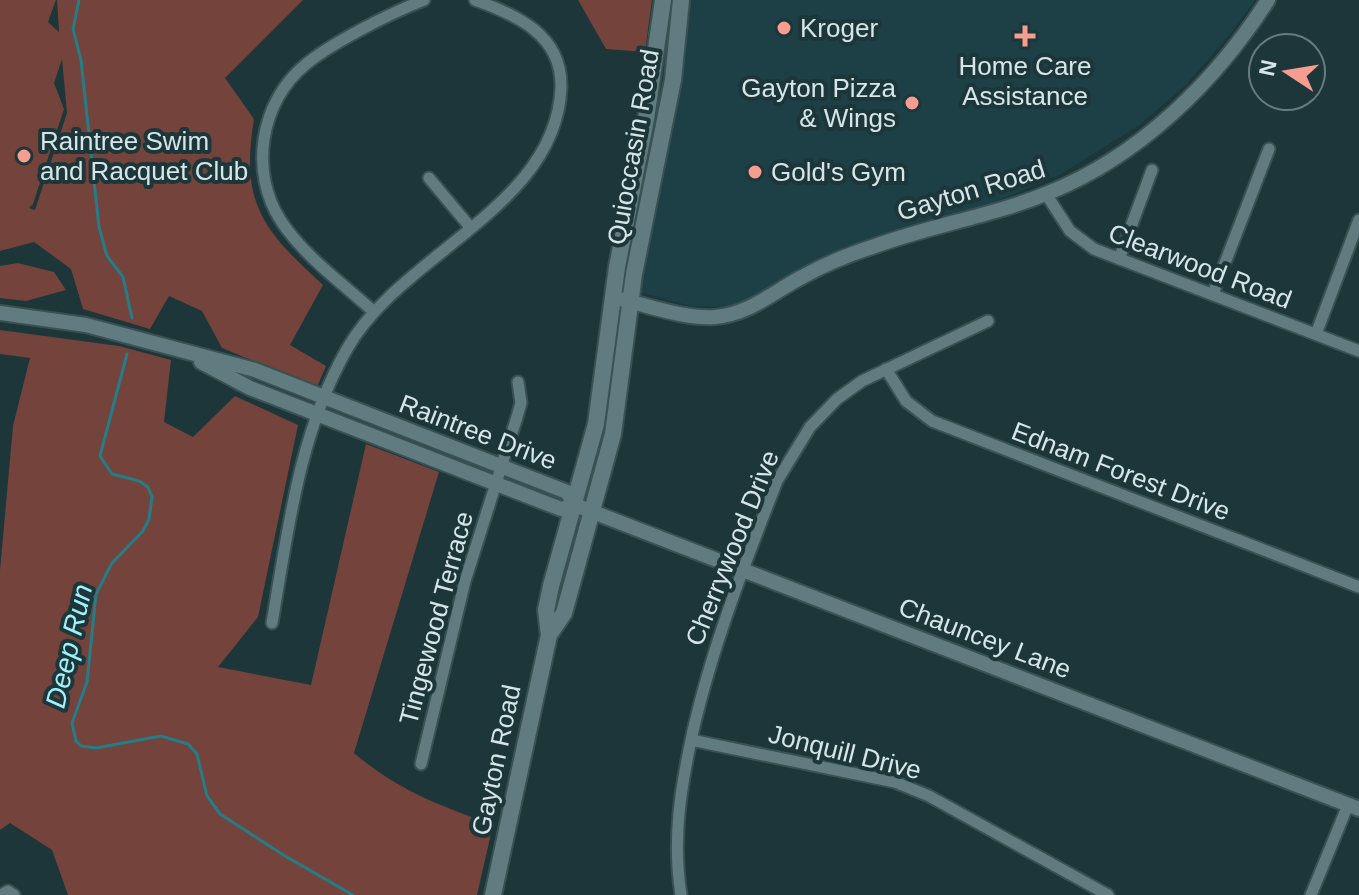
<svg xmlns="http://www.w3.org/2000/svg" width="1359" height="895" font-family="Arial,sans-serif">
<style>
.built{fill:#1c4045}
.green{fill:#73433c;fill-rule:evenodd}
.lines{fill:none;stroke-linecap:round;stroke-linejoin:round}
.stream{stroke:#247d87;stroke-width:3}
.minor-casing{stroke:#3a5154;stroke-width:15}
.tertiary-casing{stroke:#3a5154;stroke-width:18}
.secondary-casing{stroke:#3a5154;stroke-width:20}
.minor{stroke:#617c80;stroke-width:11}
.tertiary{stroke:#617c80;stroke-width:14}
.secondary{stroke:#617c80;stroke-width:16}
.poi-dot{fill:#f59d8f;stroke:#1c3639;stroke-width:3}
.labels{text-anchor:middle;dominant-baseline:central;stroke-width:8;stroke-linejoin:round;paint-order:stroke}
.poi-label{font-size:26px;fill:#d6e5e7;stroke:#1c3639;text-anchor:start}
.street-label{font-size:26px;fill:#d6e5e7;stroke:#1c3639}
.water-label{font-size:28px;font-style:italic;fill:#a1f1fb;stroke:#1c3639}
</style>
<rect width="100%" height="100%" fill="#1c3639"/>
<path class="built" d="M689,0h566l-24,33 -45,52 -48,41 -77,48 -82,35 -45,10 -100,36 -31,12 -53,32 -26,8 -34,-1 -51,-14z"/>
<path class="green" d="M0,0h56l-8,22 11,10 -2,-32h246l-78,78 29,41c-14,85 9,111 69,166l-33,60 36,21 -9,21 -95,-39 -20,-37 -33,-15 -19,33 -67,-20 -12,-40 -37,-27 -34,9zM62,59l5,54 -32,97 -6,-2 4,-4 31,-95 -10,-26z
M578,0h74l-7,52 -39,-3z
M18,263l36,9 12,18 -40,11 -26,-3v-32z
M0,330l119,16 52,14 -7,62 29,15 42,-41 63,29 -40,192 -40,50 93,18 55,-241 73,28 -85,281c45,38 85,52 139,72l-16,70h-409l-16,-45 -42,-27 -10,7v-260l13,-144 17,-68 -30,-4z"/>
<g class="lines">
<path class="stream" d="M79,0l-6,29 8,31 18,167 8,29 16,21 9,41
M127,354l-27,102 12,18 27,7 9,6 4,10 -3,22 -6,12 -31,32 -16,31 -9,88 -15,41 4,18 5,5 15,2 65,-12 27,8 9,10 10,42 13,18 65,42 68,39"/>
<g class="minor-casing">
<path id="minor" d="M429,178l41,49
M1046,194l24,37 24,18 265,102
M1119,259l33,-89
M1213,294l56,-145
M373,311c-31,-28 -69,-55 -92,-90 -32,-49 -21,-119 24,-156 26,-22 86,-52 119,-65
M1316,334l43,-114
M886,369l20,32 26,20 427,166
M272,623c16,-93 27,-190 75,-274 54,-96 210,-142 214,-262 1,-52 -44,-72 -86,-87
M691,740l204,42 34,14 179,99
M421,764l44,-183 52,-164 4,-14 -3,-21
M1,895l7,-4 6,4
M681,895c-9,-57 0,-109 12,-164 20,-87 52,-168 84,-250l33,-54 27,-28 25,-18 126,-60
M1311,895l37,-90"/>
</g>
<g class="tertiary-casing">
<path id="tertiary" d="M620,299c30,7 65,20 95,18 35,-3 58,-25 87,-40 23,-13 48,-23 73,-31 57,-21 117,-30 173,-53 92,-37 167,-111 220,-193
M0,313l86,12 169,45 312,122 8,13
M201,362l49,26 311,121 14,-4
M575,505l784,304"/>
</g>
<g class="secondary-casing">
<path id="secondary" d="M549,635l15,-22 49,-179 21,-160 39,-194 8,-80
M493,895l56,-260 -3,-25 5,-24 45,-162 21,-157 29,-148 17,-119"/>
</g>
<use href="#minor" class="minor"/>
<use href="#tertiary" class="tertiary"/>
<use href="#secondary" class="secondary"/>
</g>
<g class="poi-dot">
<circle cx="784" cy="28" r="8"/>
<path d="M1021 24h8v8h8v8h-8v8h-8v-8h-8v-8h8z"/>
<circle cx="912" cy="103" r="8"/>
<circle cx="24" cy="156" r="8"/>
<circle cx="755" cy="172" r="8"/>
</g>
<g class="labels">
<g class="poi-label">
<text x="800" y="28">Kroger</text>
<text x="1025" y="66" text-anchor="middle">Home Care<tspan x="1025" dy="30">Assistance</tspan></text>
<text x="896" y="88" text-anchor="end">Gayton Pizza<tspan x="896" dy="30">&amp; Wings</tspan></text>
<text x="40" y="141">Raintree Swim<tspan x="40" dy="30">and Racquet Club</tspan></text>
<text x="771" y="172">Gold's Gym</text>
</g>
<g class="street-label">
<text transform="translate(633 147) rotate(-80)">Quioccasin Road</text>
<text transform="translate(971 190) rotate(-17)">Gayton Road</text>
<text transform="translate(1200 266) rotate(21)">Clearwood Road</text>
<text transform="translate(478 432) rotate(21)">Raintree Drive</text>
<text transform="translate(1121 471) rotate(21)">Ednam Forest Drive</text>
<text transform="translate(732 548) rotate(-68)">Cherrywood Drive</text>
<text transform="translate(436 618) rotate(-75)">Tingewood Terrace</text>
<text transform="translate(985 638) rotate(21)">Chauncey Lane</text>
<text transform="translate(845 752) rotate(14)">Jonquill Drive</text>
<text transform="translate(496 760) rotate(-78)">Gayton Road</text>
</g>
<g class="water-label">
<text transform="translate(69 646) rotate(-77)">Deep Run</text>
</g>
</g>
<g transform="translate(1287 72) rotate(282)"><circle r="38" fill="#1c3639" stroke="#667c7f" stroke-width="2"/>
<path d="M0-6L14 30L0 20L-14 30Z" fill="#f59d8f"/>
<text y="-12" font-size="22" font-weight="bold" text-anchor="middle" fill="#d6e5e7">N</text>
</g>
</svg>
